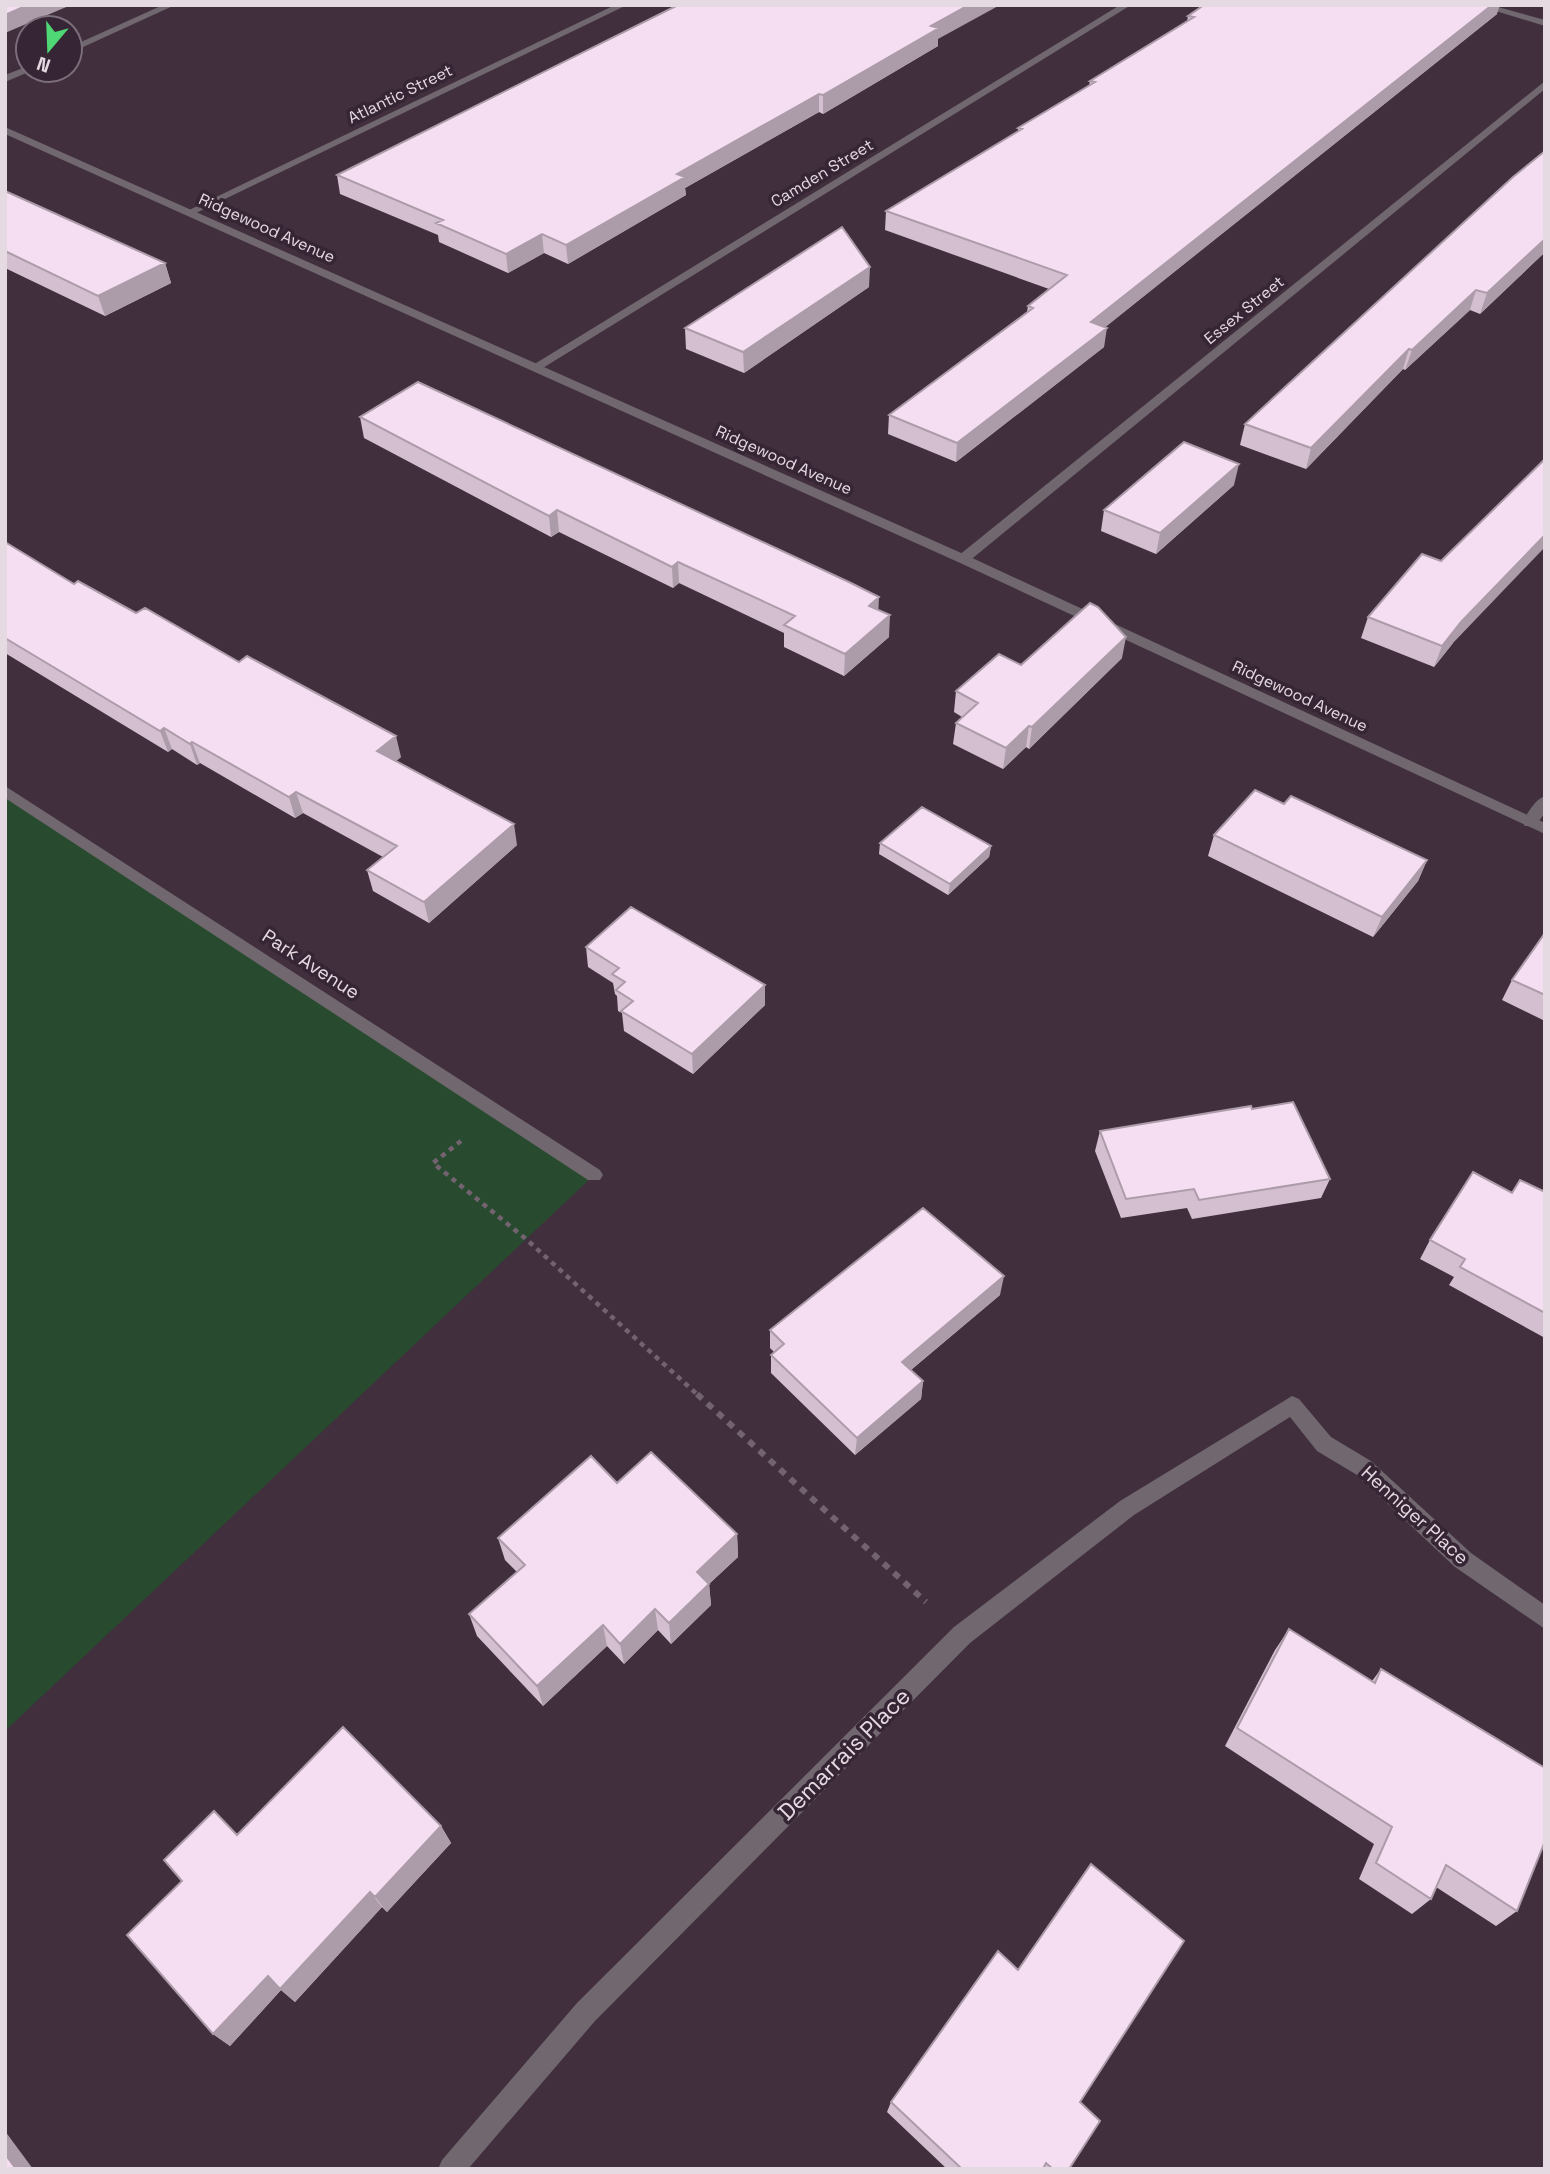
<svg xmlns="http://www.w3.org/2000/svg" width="1550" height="2174" font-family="'Space Grotesk',sans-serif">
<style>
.green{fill:#284b2f}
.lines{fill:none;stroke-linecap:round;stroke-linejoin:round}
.path-far1{stroke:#736370;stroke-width:4.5;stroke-dasharray:5 5;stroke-linecap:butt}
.path{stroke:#736370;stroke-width:6;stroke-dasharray:7 7;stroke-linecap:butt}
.minor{fill:#70676f;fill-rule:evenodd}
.tertiary{fill:#70676f;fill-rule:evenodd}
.wall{fill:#d4bfd0}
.shaded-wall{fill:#ac9ba9}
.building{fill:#f6def2;stroke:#ac9ba9;stroke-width:2}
.labels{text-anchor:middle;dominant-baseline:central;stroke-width:7;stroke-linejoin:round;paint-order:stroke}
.far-street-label{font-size:16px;fill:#e5d9e2;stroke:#362534}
.street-label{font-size:19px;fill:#e5d9e2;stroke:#362534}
.near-street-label{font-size:23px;fill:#e5d9e2;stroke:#362534}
</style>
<rect width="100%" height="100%" fill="#412f3e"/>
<path class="green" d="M5,791l589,384 -589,556z"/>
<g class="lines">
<path class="path-far1" d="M461,1141l-28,22 93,76 173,157"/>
<path class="path" d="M697,1394l229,208"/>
<path class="minor" d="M163,5h12l-105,48v-6z
M615,5h12l-433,209 -9,-2z
M1120,5h11l-593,366 -10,-3z
M1476,5h15l54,15v6z
M28,66l3,5 -26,11v-7z
M1545,81v8l-577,473h-10v-6z
M5,786l595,384 3,5 -3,5h-12l-583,-382z
M1545,796v17l-10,13h-10l-3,-4c6,-9 13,-23 23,-26z
M1292,1396l7,3 32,38 40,24 100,92 74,52v24l-90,-62 -98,-92 -40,-24 -27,-34 -156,98 -164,128 -375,378 -127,148h-30l4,-9 135,-157 377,-376 166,-126z"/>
<path class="tertiary" d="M5,127l963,429 577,267v11l-587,-272 -953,-428z"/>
</g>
<path class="wall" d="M1497,14l-392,313 -1,20 -148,115 -68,-28 1,-19 138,-103 1,-6 21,-17 -164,-59 1,-19 132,-79v-4l71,-42 1,-5 97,-59 1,-6z
M938,39v7l-115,68 -4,-2 -134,76 1,7 -118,69 -24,-11 -36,20 -69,-31 -1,-7 -98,-41 -3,-19z
M1545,151v103h-2l-63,60 -10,-4 -65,60 -2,-1 -97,100 -66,-24 5,-21z
M5,191l160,72 6,20 -66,33 -100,-48z
M869,287l-125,86 -58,-24 -1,-21z
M360,417l518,193 11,27 -45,39 -60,-29v-14l-105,-50 -6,5 -114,-56 -8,5 -187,-99z
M1234,485l-78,69 -55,-23 3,-21z
M5,542l69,42 62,29 265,144 -5,4 121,84 -88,78 -56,-32 -6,-21 16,-13 -80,-44 -8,5 -95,-55 -3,2 -25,-16 -4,3 -163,-99z
M1441,561l12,82 -19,24 -73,-29 7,-21z
M1122,658l-93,91 -3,-2 -23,22 -50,-25 3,-21 6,-6 -8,-5 2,-21 65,-26z
M1284,804l143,56 -9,21 -45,56 -165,-81 6,-21z
M880,843l111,3 -2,11 -41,38 -69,-41z
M1545,933v88l-43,-21 10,-20z
M586,947l179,38v20l-72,69 -69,-43 -2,-18 -4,-2 -1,-15 -2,-2 -2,-11 -25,-16z
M1252,1109l78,70 -9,19 -129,21 -5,-11 -66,10 -26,-67 5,-20z
M1545,1192v146l-96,-53 5,-8 -34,-18 10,-19 82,-47z
M1000,1295l-89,75 12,11 -2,18 -66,56 -84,-82v-18l3,-3 -4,-4v-18z
M617,1483l120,51 1,23 -29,27 2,21 -40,39 -13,-14 -34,34 -17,-18 -64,60 -66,-70 -8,-22 48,-42 -12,-12 -7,-22z
M1289,1629l83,52 9,-12 136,242 -21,15 -60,-39 -5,12 -19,15 -53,-35 15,-35 -149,-98 50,-96z
M441,1826l10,17 -64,69 -5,-5 -87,95 -14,-12 -51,56 -17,-12 24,-199z
M891,2102h189l-11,67h-122l-60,-57z"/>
<path class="shaded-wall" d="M28,5h43l-66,28v-18z
M969,5h31l-62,34v7l-115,68v-19l108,-69z
M1492,5h8l-3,9 -409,327 3,-19z
M819,94v18l-134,76 1,7 -118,69 -2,-19 111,-71z
M542,234l2,19 -36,20 -2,-19z
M1545,239v10l-2,5 -63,60 7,-21z
M165,263l6,20 -66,33 -7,-20z
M870,267l-1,20 -125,86 -1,-21z
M1476,290l-6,20 -65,60 7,-20z
M1107,328l-3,19 -148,115 1,-19z
M1409,349l-6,20 -97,100 5,-21z
M1239,464l-5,21 -78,69 4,-21z
M557,510l2,22 -8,5 -2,-21z
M1545,535v12l-92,96 -19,24 8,-21 19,-24z
M678,562l1,21 -6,5 -1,-21z
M879,597l-1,22 -9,-13z
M890,615l-1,22 -45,39 1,-22z
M1126,637l-4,21 -93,91 3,-22z
M1029,726l-3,21 -23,22 3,-21z
M164,728l8,21 -4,3 -8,-21z
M396,736l5,21 -19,15 -5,-21z
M192,742l8,21 -3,2 -7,-21z
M296,792l7,21 -8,5 -6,-21z
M514,824l3,21 -88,78 -5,-21z
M991,846l-2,11 -41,38 2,-11z
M1427,860l-9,21 -45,56 9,-20z
M765,985v20l-72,69 -1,-20z
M1004,1276l-4,19 -100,84 2,-17z
M923,1381l-2,18 -66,56 2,-17z
M737,1534l1,23 -29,27 2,21 -40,39 -2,-21 28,-51z
M655,1609l3,21 -34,34 -4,-20z
M603,1625l4,21 -64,60 -6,-20z
M441,1826l10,17 -64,69 -12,-15z
M370,1892l12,15 -87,95 -14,-12 -51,56 -17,-12 55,-58z
M5,2131l28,38h-17l-11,-15z"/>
<path class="building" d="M5,5h23l-23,10z
M678,5h291l-38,21 8,2 -116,67 -4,-1 -142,80 8,3 -119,68 -24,-11 -36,20 -70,-31 7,-3 -106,-45z
M1204,5h288l-401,317 16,6 -150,115 -68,-28 144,-107 -5,-2 39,-31 -181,-64 136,-82 -4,-1 77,-46 -5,-1 104,-64 -6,-1z
M1545,151v88l-58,54 -11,-3 -64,60 -3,-1 -98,99 -66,-24 268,-247z
M5,191l160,72 -67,33 -93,-45z
M842,227l28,40 -127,85 -58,-24z
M418,382l433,201 28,14 -10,9 21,9 -45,39 -61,-29 11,-9 -117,-54 -6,5 -115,-57 -8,6 -189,-99z
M1184,442l55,22 -79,69 -56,-23z
M1545,459v76l-84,87 -19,24 -74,-29 54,-63 19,7z
M5,542l69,42 4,-3 58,32 9,-5 94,54 8,-6 149,80 -19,15 137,73 -90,78 -57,-32 30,-24 -101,-54 -7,5 -97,-55 -2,2 -26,-16 -4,3 -155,-93z
M1090,603l8,4 28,30 -94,90 -3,-1 -23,22 -50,-25 22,-20 -22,-12 43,-37 22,11z
M1255,790l29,14 7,-8 136,64 -45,57 -168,-82z
M922,807l69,39 -41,38 -70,-41z
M631,907l134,78 -73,69 -71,-43 12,-10 -17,-11 9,-8 -13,-8 7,-6 -33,-21z
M1545,933v62l-33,-15z
M1293,1102l37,77 -131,21 -5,-11 -68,10 -26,-68 151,-25 1,3z
M1473,1172l39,21 8,-13 25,12v121l-85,-46 5,-8 -35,-19z
M923,1208l81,68 -102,86 21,19 -66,57 -86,-83 13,-11 -14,-14z
M651,1452l86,82 -40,38 12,12 -40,39 -14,-14 -35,35 -17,-19 -66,61 -68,-72 56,-49 -27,-27 93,-82 26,27z
M1289,1629l86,54 6,-14 164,99v73l-28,70 -71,-46 -15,34 -55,-36 16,-36 -155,-99z
M343,1727l98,99 -66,71 -5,-5 -90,97 -12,-13 -55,58 -86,-99 55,-54 -18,-21 50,-49 23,24z
M1091,1864l93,77 -104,161 20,19 -31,48h-16l-7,-6 -3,6h-81l-71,-67 107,-151 20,19z
M5,2154l11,15h-11z"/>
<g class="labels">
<g class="far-street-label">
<text transform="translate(400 94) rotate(-26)">Atlantic Street</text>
<text transform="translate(822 173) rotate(-31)">Camden Street</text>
<text transform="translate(267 228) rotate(24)">Ridgewood Avenue</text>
<text transform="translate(1244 310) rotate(-39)">Essex Street</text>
<text transform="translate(784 460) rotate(24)">Ridgewood Avenue</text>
<text transform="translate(1300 696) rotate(25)">Ridgewood Avenue</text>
</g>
<g class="street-label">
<text transform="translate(311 964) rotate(33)">Park Avenue</text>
<text transform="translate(1415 1515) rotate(42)">Henniger Place</text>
</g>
<g class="near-street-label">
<text transform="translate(844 1754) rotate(-45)">Demarrais Place</text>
</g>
</g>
<rect width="1550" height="2174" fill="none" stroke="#e5d9e2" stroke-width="14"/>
<g transform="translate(49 49) rotate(199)"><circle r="33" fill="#362534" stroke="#7c6d7a" stroke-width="2"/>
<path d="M0-5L12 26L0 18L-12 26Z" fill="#4fd675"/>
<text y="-10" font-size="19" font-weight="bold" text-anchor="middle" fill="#e5d9e2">N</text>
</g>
</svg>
